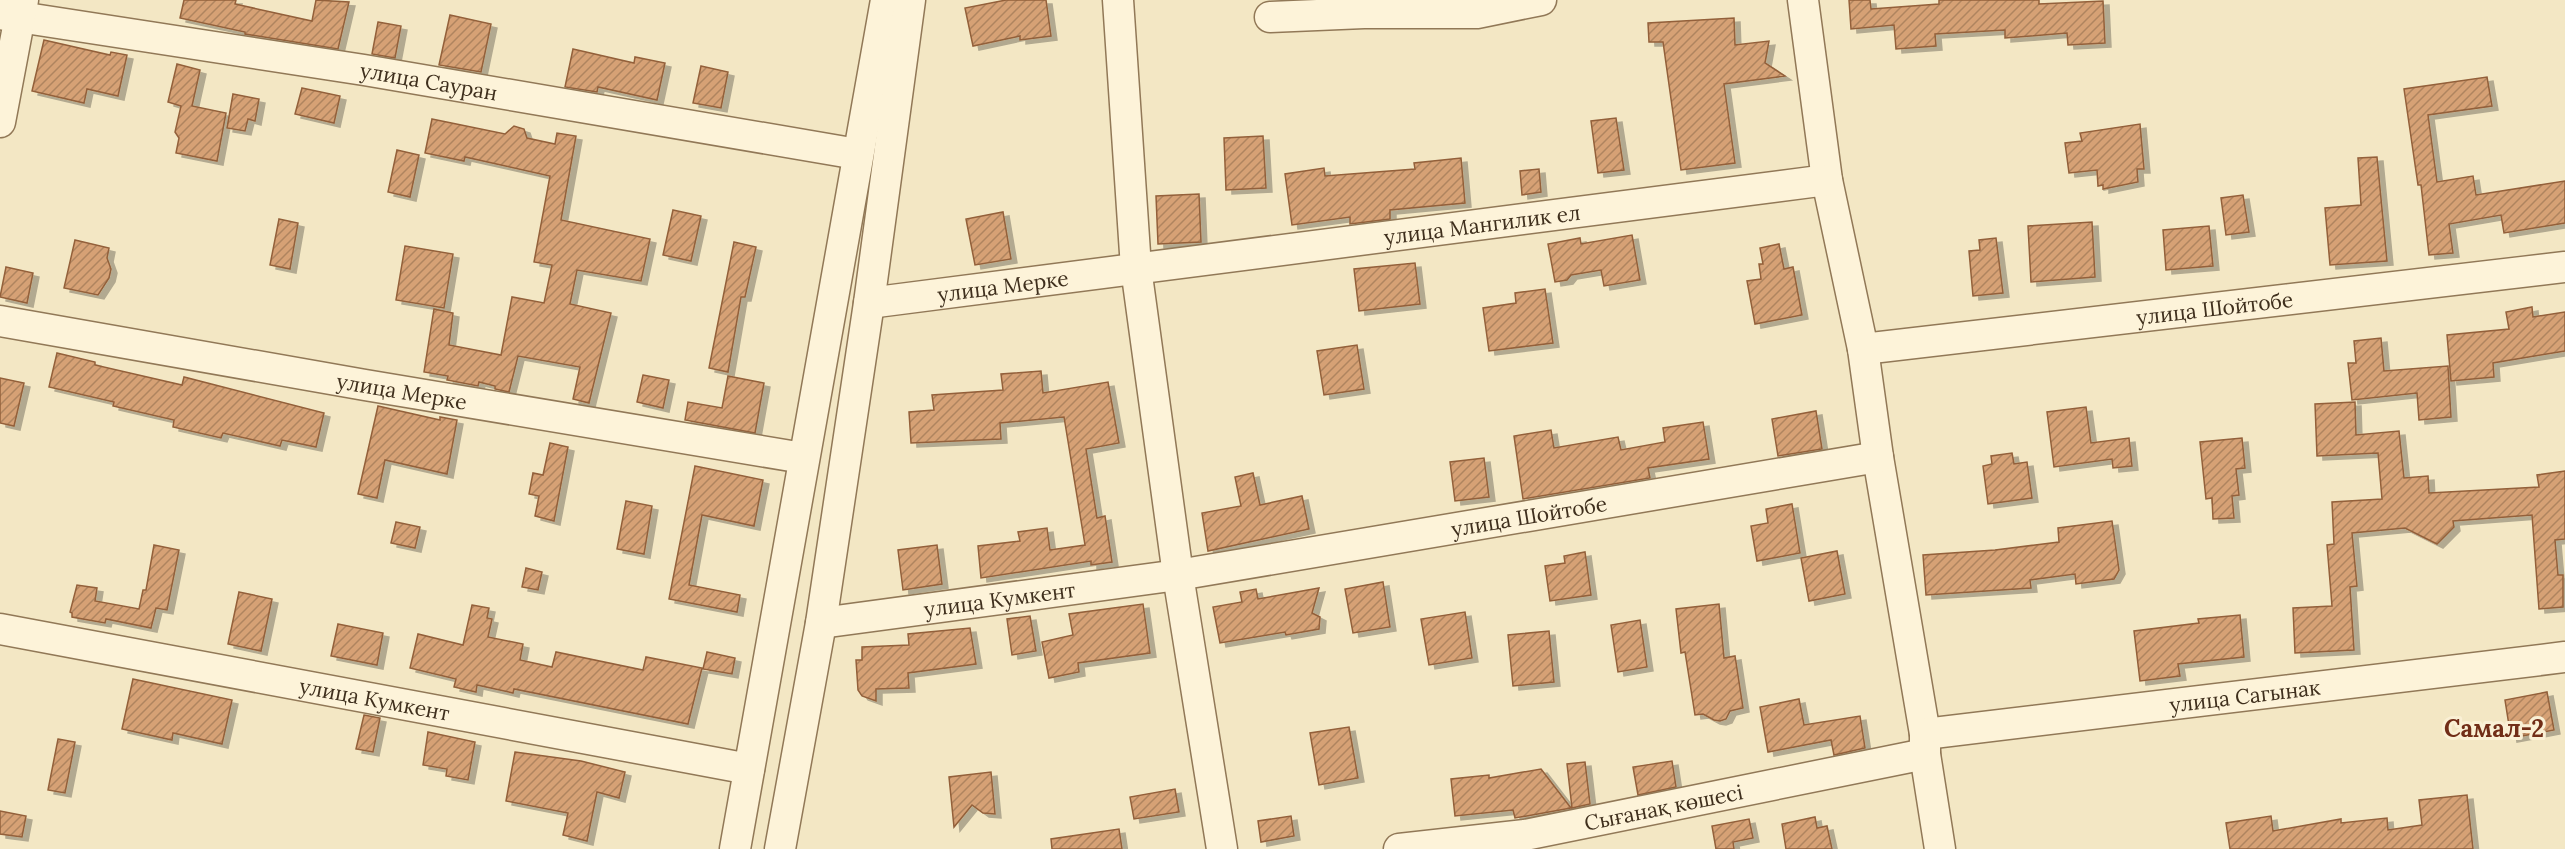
<svg xmlns="http://www.w3.org/2000/svg" width="2565" height="849" font-family="Lora,serif">
<style>
.building{fill:url(#building-hatch);stroke:#93603a;stroke-width:1.5;filter:url(#shadow)}
.lines{fill:none;stroke-linecap:round;stroke-linejoin:round}
.minor-casing{stroke:#917857;stroke-width:33}
.minor{stroke:#fdf3d9;stroke-width:30}
.labels{text-anchor:middle;dominant-baseline:central;stroke-width:6;stroke-linejoin:round;paint-order:stroke}
.street-label{font-size:21px;fill:#3f2f1d;stroke:#faf0d5}
.quarter-label{font-size:24px;font-weight:bold;fill:#712d17;stroke:#faf0d5}
</style>
<defs>
<pattern id="building-hatch" width="6" height="6" patternUnits="userSpaceOnUse" patternTransform="scale(1.5)"><rect width="6" height="6" fill="#d6a175"/><path d="M-1 1l2-2M0 6l6-6M5 7l2-2" fill="none" stroke="#af845f"/></pattern>
<filter id="shadow"><feDropShadow dx="6" dy="4" stdDeviation="0" flood-color="#0004"/></filter>
</defs>
<rect width="100%" height="100%" fill="#f3e7c4"/>
<path class="building" d="M184,0h52l-1,4 77,17 4,-21 33,2 -11,47 -93,-15v-2l-65,-14z
M1006,0h40l5,36 -31,4v-4l-47,10 -8,-38z
M1849,0h21l1,9 68,-5v-4h100v4l64,-3 2,42 -37,2 -1,-12 -62,5v-8l-70,4 1,12 -40,3 -2,-24 -43,4z
M450,15l41,9 -10,48 -42,-7z
M1734,18l1,27 34,-4 -4,22 20,13 -61,8 11,79 -54,7 -18,-128h-14l-1,-19z
M378,22l23,4 -6,32 -23,-4z
M44,40l66,15 1,-3 16,3 -9,41 -31,-7 -3,14 -52,-12z
M573,49l61,14 1,-6 30,6 -8,37 -59,-13 -1,5 -32,-5z
M177,64l23,6 -8,36 34,7 -9,48 -41,-8 3,-15 -4,-6 6,-26 -13,-4z
M701,66l27,6 -7,36 -28,-5z
M2487,77l5,29 -64,9 9,67 36,-6 3,19 89,-14v42l-61,10 -3,-18 -52,9 4,29 -24,2 -8,-70h-3l-14,-96z
M302,88l38,8 -6,27 -39,-9z
M233,94l26,5 -4,22 -7,-2 -3,12 -18,-3z
M1616,118l8,52 -26,3 -7,-52z
M432,119l73,15 9,-8 10,3 3,9 28,6 2,-11 19,3 -15,84 89,19 -9,42 -64,-11 -7,34 41,9 -22,90 -16,-4 7,-32 -62,-11 -9,36 -14,-3v-3l-16,-4 -1,4 -31,-6 1,-4 -24,-4 10,-63 19,4 -4,32 52,10 11,-58 32,6 8,-38 -18,-3 16,-86 -85,-19 -1,4 -39,-8z
M2140,124l4,45h-7l1,13 -35,7v-4l-5,1 -1,-16 -28,3 -4,-30 17,-2 -2,-8z
M1263,136l3,52 -40,2 -2,-52z
M397,150l22,5 -9,42 -22,-5z
M2377,157l10,104 -57,4 -5,-57 36,-3 -3,-47z
M1461,158l4,45 -75,7v9l-40,5v-7l-58,8 -7,-51 39,-6 1,8 90,-7 -1,-6z
M1539,169l2,23 -19,3 -2,-24z
M1199,194l2,48 -43,2 -2,-48z
M2243,195l6,37 -23,3 -5,-37z
M673,210l28,6 -10,45 -28,-6z
M1003,212l8,47 -36,6 -9,-46z
M279,219l19,4 -8,46 -20,-4z
M2092,222l3,55 -64,5 -3,-56z
M2209,226l4,40 -47,4 -3,-40z
M1632,235l8,45 -36,6 -3,-16 -30,5 -4,5 -12,2 -7,-38 32,-6 1,6z
M1996,238l7,55 -30,3 -4,-45 11,-1 -1,-10z
M75,240l34,8 -2,10 4,11 -2,9 -11,17 -34,-7z
M734,242l22,5 -11,50h-4l-13,75 -19,-4z
M1779,244l5,25 9,-2 9,48 -47,9 -8,-43 14,-2 -2,-15h4l-3,-16z
M405,246l48,8 -9,54 -48,-8z
M1415,263l5,41 -61,7 -5,-42z
M6,267l27,6 -6,30 -27,-6z
M1545,289l8,54 -64,8 -6,-43 33,-5 -1,-10z
M2532,307l1,10 32,-5v39l-72,12 1,14 -43,4 -4,-46 62,-6 -3,-17z
M2381,338l3,33 64,-5 3,51 -32,3 -2,-27 -65,7 -4,-37h8l-2,-22z
M1357,345l7,44 -40,6 -7,-44z
M57,353l38,9v3l87,20 2,-8 140,36 -8,34 -34,-7 -2,6 -57,-13 -2,5 -48,-11 1,-7 -61,-14 1,-4 -65,-15z
M1041,371l2,22 65,-11 11,61 -33,6 11,69 8,-2 7,46 -21,3v-4l-110,17 -3,-32 42,-5 -2,-9 29,-4 3,22 35,-5 -21,-128 -64,6 1,16 -90,4 -2,-31 25,-2 -2,-15 71,-5 -2,-16z
M643,375l26,5 -6,28 -26,-6z
M728,376l36,7 -9,50 -70,-13 3,-18 34,6z
M0,378l24,5 -10,43 -14,-3z
M2355,402l1,33 43,-4 5,47 24,-2 1,17 110,-6 -2,-12 28,-4v68l-10,1 3,35h5v32l-24,2 -7,-94 -79,6 1,6 -17,17 -32,-16 -53,5 5,53 -7,1 4,63 -59,3 -2,-45 39,-2 -5,-61 7,-1 -2,-42 50,-3 -4,-46 -61,3 -2,-52z
M378,406l62,14v-3l17,3 -10,54 -62,-14 -8,38 -19,-4z
M2086,407l5,36 38,-5 3,28 -19,2 -1,-9 -58,8 -7,-55z
M1816,411l6,38 -44,7 -6,-37z
M1703,422l6,37 -61,9 2,10 -127,21 -9,-63 37,-6 3,18 64,-11 3,13 44,-8 -2,-14z
M2242,438l3,30 -9,1 3,26 -7,1 2,22 -21,1 -1,-21 -6,1 -6,-57z
M550,443l18,4 -14,74 -19,-5 4,-20 -10,-2 4,-21 10,2z
M2012,453l2,11 13,-2 5,36 -44,6 -5,-38 9,-2 -1,-8z
M1484,458l5,39 -34,4 -5,-39z
M695,466l68,14 -9,46 -52,-11 -13,70 51,10 -3,17 -68,-13z
M1253,473l7,32 42,-9 7,33 -101,22 -6,-38 39,-7 -6,-29z
M626,501l26,5 -8,48 -27,-5z
M1792,504l8,49 -43,8 -6,-35 17,-3 -2,-14z
M2112,521l7,49 -5,9 -38,5 -1,-10 -45,6 1,8 -105,7 -3,-40 72,-5 64,-8 -1,-14z
M396,522l24,5 -5,21 -24,-5z
M154,545l25,5 -12,60 -11,-2 -5,20 -45,-9 -1,4 -33,-6v-4l-2,-1 7,-27 20,3 -2,13 44,8 4,-19h3z
M937,545l5,39 -39,6 -5,-40z
M1837,551l8,43 -36,7 -8,-43z
M1585,552l6,43 -41,6 -5,-35 20,-3 -1,-7z
M526,568l16,4 -4,18 -16,-3z
M1383,582l7,45 -37,6 -8,-44z
M1319,588l-7,25 8,4 -1,12 -33,6 -1,-3 -65,11 -7,-36 29,-5 -2,-10 16,-3 2,10z
M239,592l33,7 -11,52 -33,-7z
M1143,604l7,49 -72,10 1,9 -30,6 -7,-36 31,-7 -4,-21z
M1719,604l5,54 11,-2 8,52 -13,3 -4,8 -6,2 -6,-1 -11,-6 -8,1 -10,-63 -4,1 -5,-44z
M472,605l17,3 -2,10 5,1 -4,18 35,7 -3,16 32,7 4,-15 87,18 3,-13 56,11 -14,56 -174,-35 -1,4 -36,-8 -1,7 -22,-5 2,-8 -46,-11 8,-34 45,11z
M1465,612l7,46 -43,7 -8,-46z
M2240,615l4,42 -66,7 2,12 -40,5 -6,-50 65,-8 -1,-4z
M1030,616l6,35 -24,4 -5,-36z
M1640,620l7,47 -29,5 -7,-47z
M338,624l45,9 -6,32 -46,-9z
M970,628l6,36 -68,9 1,15 -33,1v12l-14,-5 -4,-6 -2,-30h6v-13l47,-2 -1,-11z
M1549,631l5,51 -41,4 -5,-51z
M707,652l28,6 -3,16 -29,-5z
M133,679l99,21 -10,44 -49,-11 -1,7 -50,-11z
M2547,692l7,38 -43,8 -6,-38z
M1799,699l5,26 56,-9 5,32 -31,7 -3,-15 -63,12 -8,-45z
M364,715l16,3 -7,34 -17,-3z
M1349,727l9,51 -39,7 -9,-52z
M428,732l47,10 -7,38 -22,-4 1,-7 -24,-4z
M58,739l17,3 -10,51 -17,-3z
M515,752l66,9 44,11 -6,26 -22,-6 -10,49 -24,-6 5,-22 -62,-12z
M1672,761l4,26 -38,8 -5,-28z
M1585,762l5,42 -18,4 -5,-44z
M1541,769l30,39 -56,10 -2,-8 -58,6 -4,-37 38,-4v3z
M991,772l4,42 -12,-1 -11,-8 -18,22 -5,-50z
M1175,789l4,23 -45,7 -4,-22z
M2467,795l6,54h-243l-4,-26 45,-7 2,15 68,-12v4l46,-5 1,12 34,-5 -3,-25z
M0,811l26,5 -4,21 -22,-3z
M1291,816l3,20 -33,6 -3,-21z
M1815,817l2,11 10,-2 5,23h-46l-4,-25z
M1749,819l4,19 -20,4 1,7h-18l-4,-23z
M1119,829l3,20h-70l-1,-10z"/>
<g class="lines">
<g class="minor-casing">
<g id="minor">
<path d="M1118,0l18,268 42,307 44,274"/>
<path d="M1803,0l24,180 36,169 15,108 47,277v20l15,95"/>
<path id="s1" d="M0,14l364,56 493,84"/>
<path d="M1270,17l94,-4h113l64,-13"/>
<path d="M0,122l23,-122"/>
<path id="s2" d="M869,303l958,-123"/>
<path id="s3" d="M0,321l365,64 438,73"/>
<path id="s4" d="M1863,349l702,-82"/>
<path id="s5" d="M821,623l357,-48 700,-118"/>
<path id="s6" d="M0,629l749,140"/>
<path id="s7" d="M1925,734l640,-77"/>
<path d="M735,849l151,-849"/>
<path d="M780,849l41,-226 48,-320 41,-303"/>
<path id="s8" d="M1399,849l126,-14 400,-81"/>
</g>
</g>
<use href="#minor" class="minor"/>
</g>
<g class="labels">
<g class="street-label">
<text stroke="none"><textPath href="#s1" startOffset="434">улица Сауран</textPath></text>
<text stroke="none"><textPath href="#s2" startOffset="618">улица Мангилик ел</textPath></text>
<text stroke="none"><textPath href="#s2" startOffset="135">улица Мерке</textPath></text>
<text stroke="none"><textPath href="#s4" startOffset="354">улица Шойтобе</textPath></text>
<text stroke="none"><textPath href="#s3" startOffset="408">улица Мерке</textPath></text>
<text stroke="none"><textPath href="#s5" startOffset="716">улица Шойтобе</textPath></text>
<text stroke="none"><textPath href="#s5" startOffset="180">улица Кумкент</textPath></text>
<text stroke="none"><textPath href="#s7" startOffset="322">улица Сагынак</textPath></text>
<text stroke="none"><textPath href="#s6" startOffset="381">улица Кумкент</textPath></text>
<text stroke="none"><textPath href="#s8" startOffset="268">Сығанақ көшесі</textPath></text>
</g>
<g class="quarter-label">
<text x="2494" y="728">Самал-2</text>
</g>
</g>
</svg>
